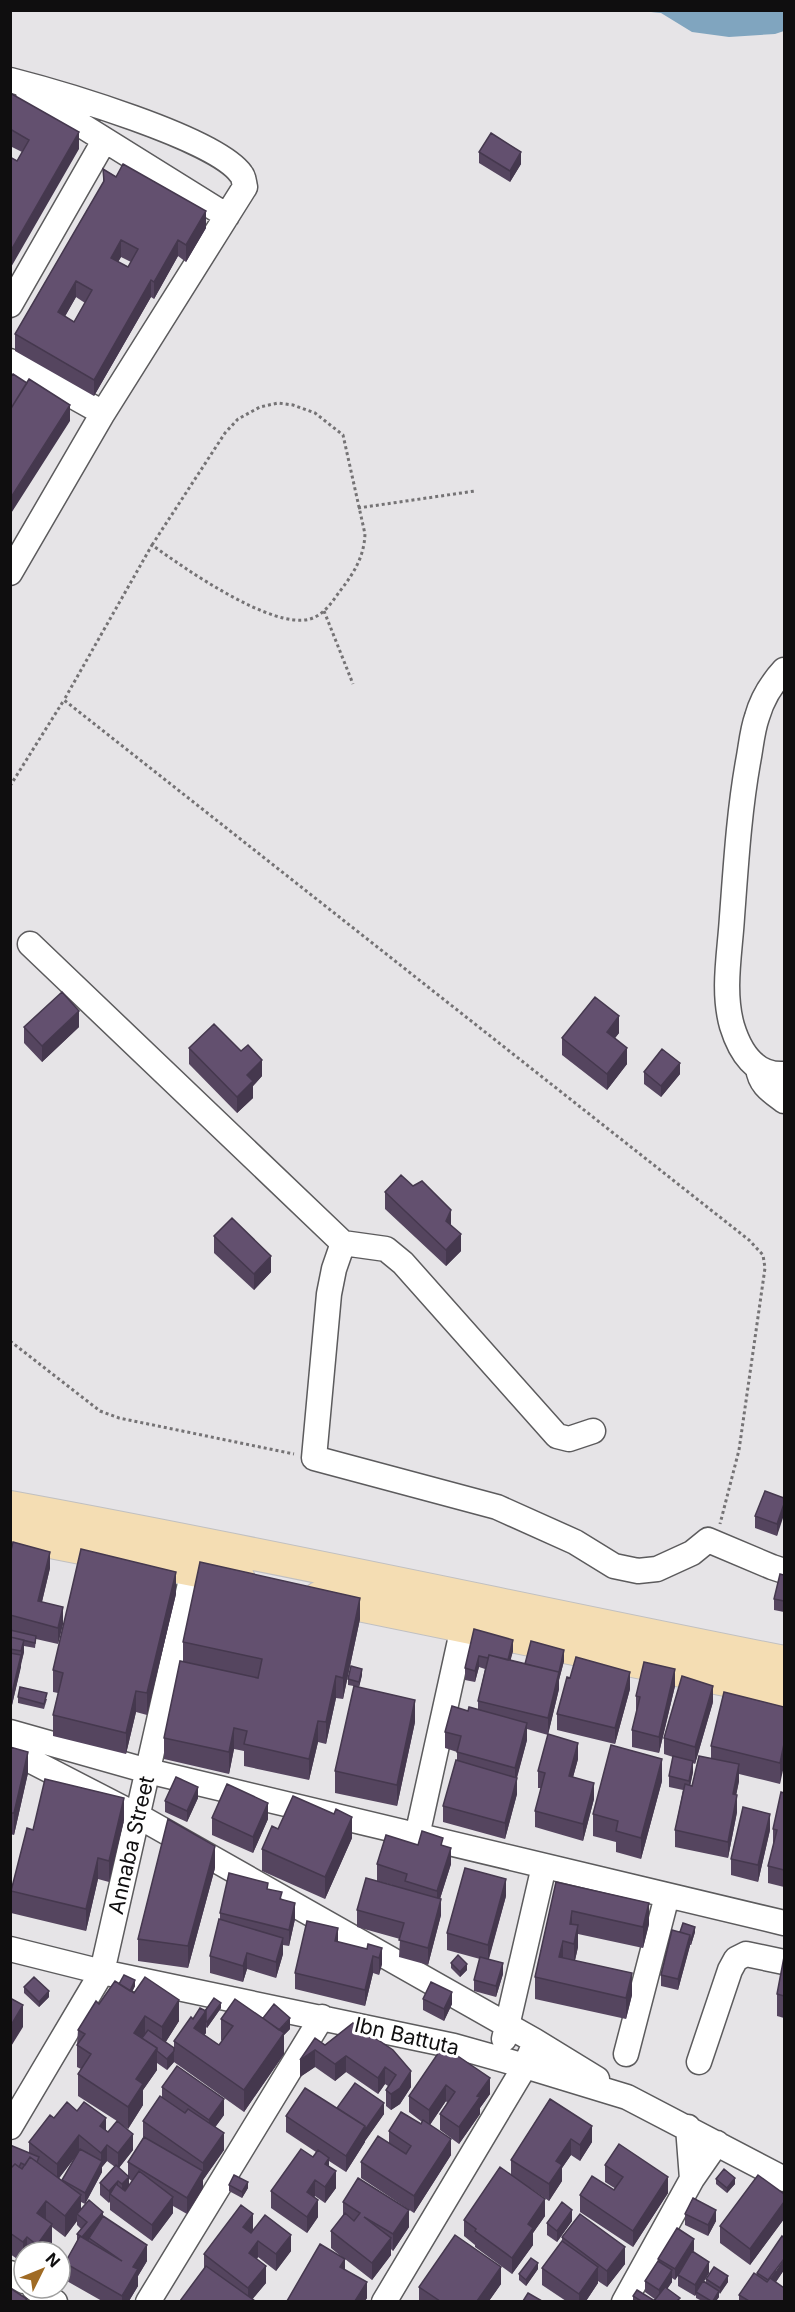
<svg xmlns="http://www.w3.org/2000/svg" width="795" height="2312" font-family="Inter,sans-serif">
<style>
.water{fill:#80a5bf}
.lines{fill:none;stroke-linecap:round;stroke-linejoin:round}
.minor-casing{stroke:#5c5b5d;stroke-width:27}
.major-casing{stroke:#c1c0c1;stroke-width:34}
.path{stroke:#757375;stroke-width:3;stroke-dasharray:3 3;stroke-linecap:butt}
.minor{stroke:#fff;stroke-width:24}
.major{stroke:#f4ddb3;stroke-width:32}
.wall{fill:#55455f;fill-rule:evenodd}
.shaded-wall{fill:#45384e}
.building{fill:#63506f;stroke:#45384e;stroke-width:1.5;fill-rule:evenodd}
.labels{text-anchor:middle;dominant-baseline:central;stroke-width:6;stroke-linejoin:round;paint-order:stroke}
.street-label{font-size:21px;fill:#0f0e0f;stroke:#fff}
</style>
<rect width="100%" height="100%" fill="#e6e4e7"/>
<path class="water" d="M641,11h143v20l-9,3 -46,3 -37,-5 -31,-19z"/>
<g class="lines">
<g class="minor-casing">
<path id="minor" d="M10,80c47,12 206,58 231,94 3,3 3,9 4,13l-142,226 -93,160
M28,92l199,124
M10,305l94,-164
M10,361l93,52
M784,670c-12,13 -22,29 -27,47 -5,14 -6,30 -9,45 -9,51 -12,102 -16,155 -2,35 -10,74 0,109 8,26 23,50 52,48
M30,944l313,299
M758,1068c2,17 13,23 26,33
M593,1431l-24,8 -12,-3 -154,-173 -17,-14 -43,-6 -9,26 -5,25 -15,164 183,49 78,35 39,24 24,5 19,-2 35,-16 16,-13 64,27 12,4
M10,1732l138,39 636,152
M10,1750l128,66 397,225 62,38
M417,1836l46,-209
M10,1949l92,23 352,74 71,20 102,31 157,82
M504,2039l40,-173
M626,2054l41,-158
M699,2062l31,-92 6,-11 10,-5 38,8
M10,2127l92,-155 95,-419
M688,2127l4,52 25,-36
M10,2273l14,8
M34,2288l21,14
M148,2302l174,-285
M384,2302l141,-236 6,-14
M624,2302l68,-123"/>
</g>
<g class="major-casing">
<path id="major" d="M10,1507c259,47 516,104 774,155
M10,1534l229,45
M320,1597l464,95"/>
</g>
<path class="path" d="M358,508l117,-17
M152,545l73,-112 13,-14 22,-12 18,-4 15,2 22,8 28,22 22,99c-1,23 -11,39 -25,57 -8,11 -16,24 -30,28 -38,11 -126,-51 -158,-74l-88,155 685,540 14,15 2,13 -26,182 -19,74
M324,611l29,73
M10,786l54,-86
M10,1341l90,70 19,7 175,36"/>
<use href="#minor" class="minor"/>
<use href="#major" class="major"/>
</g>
<path class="wall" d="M10,93l69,56 -62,12 5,-9 -12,-6z
M479,152l42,12 -11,18 -31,-19z
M103,169l103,59 -20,34 -8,-6 -24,43 -3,-2 -57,99 -79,-45v-17l88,-151zM121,257l10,5 -3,5 -10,-5zM76,297l9,6 -11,19 -9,-6z
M24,1027h55l-37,35 -18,-19z
M619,1033l-4,5 12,26 -20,26 -45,-35v-17z
M189,1048l73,28 -9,10v12l-16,15 -48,-49z
M644,1072l36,2 -19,23 -17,-13z
M385,1192l66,33 10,26 -15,15 -61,-57z
M214,1236l57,36 -17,18 -40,-37z
M784,1498l-7,38 -22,-8v-12z
M10,1554l40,14 -8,34 21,22 -5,20 -22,-5 -1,9 -11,-2v6l-12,53 -2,-1z
M784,1575v37l-10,-2v-11z
M176,1594l-29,121 -11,-3 -10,42 -73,-18v-21l5,-22 -5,-1v-22z
M360,1619l-17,80 -7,-1 -10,46 -8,-2 -9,38 -65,-14v-15l-10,-2 -5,25 -65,-15v-21l19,-76v-20z
M474,1629l39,22 -3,9 15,4 39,-3 -5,19v9l-11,45 30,25 -5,18 21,22 -11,42 -48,-14v-16l6,-23h-3v-17l10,-36 -21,-6v11l-10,38v16l-12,45 -62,-17v-16l14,-45v-9l-12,-4v-16l23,-21 10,-2v-8l7,-32 -6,-2 -4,15 -10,-2v-12z
M362,1675l-3,12 -11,-2v-6z
M675,1686l-16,67 -27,-6v-17l4,-17v-17z
M630,1689l-15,55 -58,-14v-16z
M18,1697l29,2 -3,10 -26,-6z
M713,1702l-18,62 -2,-1v9l-3,13 2,1 19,-28v-12l73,-39 -4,77 -41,-10v7l-3,14 1,17 -9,46 -53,-11v-17l8,-40 -14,-3v-11l4,-19 -9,-3v-16z
M415,1722l-18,84 -62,-13v-22z
M10,1747l18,26 -14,62 -4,-1z
M662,1781l-21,78 -25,-7v-10l-23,-6v-22z
M784,1793v94l-16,-4v-17l5,-20v-17z
M198,1798l-11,24 -22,-10v-11z
M212,1818l56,1 -15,34 -41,-18z
M124,1820l-15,62 -11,-3 -12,52 -75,-18v-22l22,-61z
M770,1830l-12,52 -27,-7v-16z
M352,1838l-27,61 -63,-28v-22z
M418,1845h25l8,19 -11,35 1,16 -13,50 -29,-8 1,-18 -43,-12v-17l35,-25 -15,-4v-17z
M215,1868l-27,100 -50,-7v-22z
M556,1882l93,42 -6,24 -65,-14v13l-3,13 57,35 -6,24 -91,-20v-22z
M268,1889l14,10 13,20 -6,27 -6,-1v9l-7,24 -29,-9 -4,13 -33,-9v-17l10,-37v-6z
M506,1896l-17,63 14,15 -7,23 -22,-6v-11l6,-21 -33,-9v-17z
M680,1932h15l-4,13h-1l-12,45 -17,-4v-11z
M338,1942l29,7 15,-1v16l-3,11 -6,-2 -8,33 -70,-17v-16z
M784,1957v61l-7,-2v-22z
M451,1963l16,7 -7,7 -9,-9z
M119,1984l16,2 -3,6 47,29 -14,22 9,5v-7l19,-22 12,-8 16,-3 -14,20 -1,-1v6l-2,2 15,10 3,-4 -1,-1v-21l42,-1 27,11 -6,6v19l-40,58 -70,-50 -7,8 -10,-7v7l-14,20v15l-15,24 -11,-7 16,28 -14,18 9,9v-15l15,-24v-17l19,-23v-11l62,28 -9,12 9,23 -21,30v-1v9l-16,26 -14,-8v7l-21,28 -42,-31v-9l-1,2 -9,-8v-12l15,-16 -8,-6 -5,6v5l-17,32 -4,-2v8l22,6 44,45 -9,15v10l-9,15h-27l-37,-21v-17l12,-22v-7l4,-5 -4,-4v-4l-12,16 -13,-10v18l-5,7h-23l-1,11 -13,-9v-109l19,8v-11l25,-24 23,-7 31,21 9,-11 -39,-25v-22l3,-5 -4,-2v-22l1,-15 21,-26zM76,2156l-14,25 -3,-3zM129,2179l3,2 -3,5z
M24,1987l25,10 -10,10 -15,-14z
M423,1999l29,5 -8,17 -21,-11z
M353,2023l58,64 -11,17 -9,6 -5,-4v-16l2,-4 -3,-2 -7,10 -32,-22 -11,9 -20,-14 -15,10 15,-39 10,7z
M443,2046l47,48 -10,14v6l-21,30 -19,-14v-16l7,-11 -1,-2 -16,24 21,30 -37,58 -53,-35v-16l28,-19v-12l32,-7 1,-2 -13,-10v-16z
M550,2099l42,43 -12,19 -9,-6 -9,13v13l-13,20 -19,-13 15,28 -12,17v12l-21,29 -37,-27v-2l-11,-9v-16l47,-45v-15z
M337,2108l47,6 -19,27v1l-19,30 -17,-11v5l7,22 -11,15 -10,-7 -1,1 4,20 -11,16 -36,-25v-17l42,-34 3,-5 -30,-20v-16z
M605,2165l63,28 -35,54 -53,-35v-17l34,-5 2,-1 -11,-7z
M716,2179l19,5 -8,9 -11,-9z
M229,2185l19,3 -6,10 -13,-7z
M784,2194v25l-34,46 -30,-22v-17z
M343,2202l66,25 -16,24 -2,-2v6l-19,25 -27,-21v11l22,28 -2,3h-78l56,-43 -12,-10v-17l12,-15z
M685,2214l31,7 -8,15 -23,-11z
M572,2221l-15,21 -10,-7v-12z
M253,2231l38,20 -15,20 -18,-14 -1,2 9,24 -14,16 -48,-31v-14z
M562,2237l63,27 -18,23 -9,-6v2l-12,18h-20l-24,-16v-17l20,-27z
M694,2250l-1,2 16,21 -5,8 2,1v-3l22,3 -9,12v3l-3,4h-14l-6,-3v-4l-1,2 -17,-10v-10l-3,4 -3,-2v4l-5,7 13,12h-47v-5l22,5 1,-1 -11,-8v-11l13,-20v-2z
M538,2269l-12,17 -7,-6v-6z
M784,2270l-8,12 8,19h-45v-6l18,-20v-2z
M501,2284l-12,17h-70v-14z"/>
<path class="shaded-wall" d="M79,132v17l-69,120v-17z
M521,152v12l-11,18v-11z
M206,211v17l-20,34v-17z
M121,240v17l-10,17v-16z
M178,240v16l-24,43v-17z
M151,280v17l-57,99v-16z
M76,281v16l-18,32v-17z
M70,405v16l-60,94v-16z
M79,1011v16l-37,35v-16z
M619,1016v17l-12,15v-16z
M627,1048v16l-20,26v-16z
M262,1060v16l-9,10v12l-16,15v-16l10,-22z
M680,1063v11l-19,23v-11z
M451,1210v17l-5,-6z
M461,1234v17l-15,15v-16z
M271,1256v16l-17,18v-16z
M784,1504v11l-7,21v-12z
M50,1552v16l-12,50v-17z
M176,1572v22l-29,121v-22z
M360,1598v21l-17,80v-21z
M63,1607v17l-5,20v-16z
M24,1640v12l-3,11v-12z
M513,1640v11l-6,23v-11z
M564,1650v11l-5,19v9l-11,46v-17z
M21,1655v12l-9,38v-12z
M479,1656v11l-4,15v-11z
M362,1669v6l-3,12v-5z
M675,1669v17l-16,67v-16z
M630,1672v17l-15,55v-16z
M336,1676v22l-10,46v-22z
M713,1686v16l-18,62v-17z
M136,1691v21l-10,42v-21z
M415,1700v22l-18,84v-21z
M318,1721v21l-9,38v-21z
M527,1723v17l-12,44v-16z
M234,1728v21l-5,25v-22z
M578,1743v16l-9,33v-16z
M784,1744v22l-4,18v-21z
M28,1752v21l-14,62v-22z
M662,1759v22l-21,78v-21z
M693,1761v11l-4,20v-11z
M739,1764v17l-6,30v-17z
M517,1778v16l-12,45v-16z
M594,1783v16l-11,42v-17z
M198,1787v11l-11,24v-11z
M737,1795v17l-9,46v-16z
M124,1798v22l-15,62v-21z
M268,1803v16l-15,34v-16z
M770,1814v16l-12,52v-17z
M352,1817v21l-27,61v-22z
M215,1846v22l-27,100v-22z
M451,1848v16l-14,44v-17z
M98,1858v21l-12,52v-22z
M506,1879v17l-18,65v-16z
M441,1899v16l-13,50v-17z
M295,1903v16l-6,27v-16z
M649,1903v21l-6,24v-21z
M572,1911v21l-2,-8z
M578,1925v22l-4,18v-21z
M695,1927v5l-4,13v-5z
M338,1928v17l-3,-4z
M690,1935v11l-12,44v-11z
M283,1938v16l-7,24v-16z
M563,1941v21l-4,-5z
M382,1948v16l-3,11v-17z
M247,1953v16l-4,13v-16z
M373,1956v17l-8,33v-16z
M503,1963v11l-7,23v-11z
M467,1964v6l-7,7v-5z
M632,1973v22l-6,24v-21z
M135,1980v6l-10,20v-6z
M49,1991v6l-10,10v-5z
M452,1992v12l-8,17v-12z
M179,2000v21l-17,27v-21z
M221,2003v5l-14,20v-6z
M23,2005v22l-13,21v-21z
M206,2011v22l-12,16v-21z
M145,2016v21l-2,4 -9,-8z
M290,2018v11l-6,6v19l-40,58v-22l33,-57z
M157,2048v22l-14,20v15l-15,24v-22l8,-28z
M315,2050v17l-15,10v-17z
M174,2051v11l-7,8v-11z
M346,2056v16l-11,9v-17z
M385,2067v17l-7,10v-16z
M411,2071v16l-11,17 -9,6v-16z
M490,2078v16l-10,14v6l-21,30v-17l18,-31z
M446,2085v16l-17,25v-16z
M224,2099v16l-15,21v-16z
M384,2103v11l-19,27v1l-19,30v-16l19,-30z
M106,2118v17l-6,-9z
M592,2126v16l-12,19v-16z
M224,2133v17l-21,30v-17z
M133,2134v16l-15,19v-16z
M79,2135v17l-22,29v-17z
M451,2139v16l-37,58v-17z
M571,2139v16l-9,13v13l-13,20v-17l7,-23z
M107,2145v16l-5,6v5l-17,32v-11l16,-29v-11z
M329,2158v16l-4,-10z
M203,2171v17l-16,26v-16z
M336,2171v17l-11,15v-16z
M129,2177v11l-7,8v-12z
M668,2177v16l-35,54v-16z
M735,2178v6l-8,9v-5z
M315,2180v16l-8,12v-16z
M118,2181v11l-8,2v7l-1,2v-12z
M248,2182v6l-6,10v-6z
M81,2195v21l-4,-2v7l-12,16v-21z
M173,2197v16l-21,28v-16z
M545,2199v17l-12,17v12l-21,29v-16l16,-34z
M318,2200v17l-11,16v-16z
M46,2201v22l-9,-10z
M784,2202v17l-34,46v-16z
M409,2210v17l-16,24v-17z
M572,2210v11l-15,21v-11z
M716,2210v11l-8,15v-11z
M103,2212v12l-14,14v2l-7,9v-12z
M253,2214v17l-10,12v-16z
M52,2224v21l-5,7h-10v-7z
M291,2235v16l-15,20v-17z
M27,2237v15h-3v10l-1,1v-21z
M391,2238v17l-19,25v-17z
M694,2239v11l-19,30v-11z
M258,2241v16l-9,13v-17z
M147,2245v16l-9,15v10l-9,15h-7v-5l11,-29z
M625,2247v17l-18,23v-16z
M345,2259v16l-5,-8z
M784,2259v11l-15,22v-11z
M709,2262v11l-14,23v-11z
M538,2263v6l-12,17v-6z
M266,2266v17l-15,18h-3v-13z
M501,2267v17l-12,17h-12z
M598,2267v16l-12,18h-7v-7z
M672,2270v12l-13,19v-11z
M728,2276v6l-8,12v-6z
M367,2282v16l-2,3h-10z
M719,2291v6l-3,4h-3z"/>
<path class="building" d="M10,93l69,39 -69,120v-95l7,4 12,-21 -19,-11z
M491,133l30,19 -11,19 -31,-19z
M123,164l83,47 -20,34 -8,-5 -24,42 -3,-2 -57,100 -79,-46 89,-153 -1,-12 13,8zM121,240l17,9 -10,18 -17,-9zM76,281l16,9 -18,32 -16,-10z
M13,374l14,9 -17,27v-32z
M29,379l41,26 -60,94v-89z
M62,992l17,19 -37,35 -18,-19z
M595,997l24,19 -12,16 20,16 -20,26 -45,-36z
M214,1024l27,27 7,-6 14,15 -15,15 6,6 -16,16 -48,-49z
M662,1049l18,14 -19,23 -17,-14z
M401,1175l12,11 9,-5 29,29 -5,11 15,13 -15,16 -61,-58z
M232,1218l39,38 -17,18 -40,-38z
M765,1491l19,7v6l-7,20 -22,-8z
M13,1542l37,10 -12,49 25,6 -5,21 -48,-13v-61z
M81,1549l95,23 -29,121 -11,-2 -10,42 -73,-18 10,-42 -10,-3z
M200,1562l160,36 -17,80 -7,-2 -10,46 -8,-1 -9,38 -65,-15 3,-13 -13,-3 -5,24 -65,-14 16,-77 78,17 4,-19 -79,-17z
M780,1574l4,1v26l-10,-2z
M474,1629l39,11 -5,20 -19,-5 -1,3 -9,-2 -4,15 -10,-3z
M10,1630l26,6 -1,7 -25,-6z
M10,1637l14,3 -3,11 -11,-2z
M531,1641l33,9 -5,22 -34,-8z
M10,1653l11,2 -9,38h-2z
M489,1655l70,17 -11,46 -70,-17z
M576,1657l54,15 -15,56 -58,-14 10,-37 3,1z
M644,1662l31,7 -16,68 -27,-7 8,-33 -4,-1z
M351,1666l11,3 -3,13 -11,-3z
M682,1676l31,10 -18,61 -31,-9z
M354,1686l61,14 -18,85 -62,-14z
M20,1687l27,6 -3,11 -26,-7z
M724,1692l60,15v37l-4,19 -69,-17z
M452,1706l16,5 1,-4 58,16 -12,45 -58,-16 4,-16 -16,-4z
M548,1734l30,9 -9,33 25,7 -11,41 -48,-13 10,-38 -7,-2z
M611,1745l51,14 -21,79 -25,-7 2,-10 -25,-7z
M10,1747l18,5 -14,61h-4z
M673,1756l20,5 -4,20 -20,-5z
M699,1756l40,8 -6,30 4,1 -9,47 -53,-12 10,-46 7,2z
M456,1760l61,18 -12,45 -62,-17z
M176,1777l22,10 -11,24 -22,-10z
M45,1779l79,19 -15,63 -11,-3 -12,51 -75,-18 16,-63 6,2z
M227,1784l41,19 -15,34 -41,-19z
M781,1792l3,1v77l-16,-4 9,-36 -4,-1z
M293,1796l41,18 2,-5 16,8 -27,60 -63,-28 10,-23 6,3z
M743,1807l27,7 -12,51 -27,-6z
M168,1819l47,27 -27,100 -50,-7z
M422,1831l21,7 -2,7 10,3 -14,43 -32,-10 2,-7 -30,-10 9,-29 32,10z
M465,1868l41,11 -18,66 -41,-12z
M229,1873l39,10 -1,6 15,3 -2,7 15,4 -6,27 -69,-17z
M366,1878l75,21 -13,49 -29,-8 5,-17 -47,-13z
M556,1882l93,21 -6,24 -71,-16 -2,13 8,1 -4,19 -11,-3 -4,16 73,16 -6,25 -91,-21z
M219,1919l64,19 -7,24 -29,-9 -4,13 -33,-10z
M307,1921l31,7 -3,13 32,8 1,-5 14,4 -3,10 -6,-2 -8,34 -70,-17z
M683,1923l12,4 -4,13 -1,-1v-4l-10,-3z
M672,1930l18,5 -12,44 -17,-4z
M458,1955l9,9 -7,8 -9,-9z
M480,1957l23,6 -7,23 -22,-6z
M784,1957v39l-7,-2z
M124,1975l11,5 -5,11 -11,-7z
M34,1977l15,14 -10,11 -15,-15z
M145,1977l34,23 -17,27 -17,-11 -11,17 23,15 -21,31 7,5 -15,23 -50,-33 13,-20 -14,-9 8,-11 -7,-4 18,-29 3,3 16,-23 19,12z
M431,1982l21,10 -8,17 -21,-10z
M10,1998l13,7 -13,22z
M214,1998l7,5 -14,19 -1,-1v-10h-1z
M235,1999l49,34 -40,57 -70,-49 17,-24 2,2 7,-11 6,3 -12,17 25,17 14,-19 -12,-7z
M274,2004l16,14 -11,12 -16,-12z
M353,2023l40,27 18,21 -11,17 -9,6 -5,-4 10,-15 -11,-8 -7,11 -32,-22 -11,8 -20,-14 -15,10 15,-22 10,7z
M148,2030l26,18v3l-7,8 -10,-8v-3l-15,-10z
M443,2046l47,32 -13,18 3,1 -21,30 -19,-13 15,-22 -9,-7 -17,25 -20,-14z
M177,2066l47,33 -15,21 -47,-33z
M355,2083l29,20 -19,27v-4l-28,-18z
M305,2088l60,38 -19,30 -60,-40z
M160,2096l25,17 3,-4 36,24 -21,30 -60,-42z
M550,2099l42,27 -12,19 -9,-6 -15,22 6,4 -13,19 -38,-24z
M67,2102l10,9 7,-9 22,16 -6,8 8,6 9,-11 16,13 -15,19 -11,-8 -6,8 -22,-18 -22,29 -28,-22 21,-27 4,3z
M401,2112l20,12 2,-4 28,19 -37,57 -53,-34 17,-26 28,18 5,-8 -22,-15z
M144,2137l59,34 -16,27 -59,-36z
M619,2144l49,33 -35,54 -53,-36 12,-19 22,14 9,-13 -18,-12z
M10,2145l29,12 -2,5 -7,-5 -5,8 -4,-2 -2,4 -4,-3 -5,5z
M80,2149l22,12 -17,32 -23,-13z
M301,2149l12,8 5,-7 11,8 -4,6 11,7 -11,16 -10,-7 -8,12 11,8 -11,17 -36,-26z
M30,2157l51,38 -16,21 -19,-15 -9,12 15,11 -15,21 -10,-8 -4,5 -13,-9v-64l5,-5 7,5z
M116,2165l13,12 -7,7 -4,-3 -9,10 -9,-8z
M500,2167l45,32 -17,25 5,4 -21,30 -37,-27 1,-2 -12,-9z
M724,2169l11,9 -8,10 -11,-9z
M139,2171l34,26 -21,28 -42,-31 6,-10 9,7z
M234,2175l14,7 -6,10 -13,-7z
M758,2175l26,19v8l-34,47 -30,-23z
M358,2178l51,32 -16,24 -29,-17 27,21 -19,25 -41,-32 14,-18 9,8 6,-8 -17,-11z
M693,2198l23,12 -8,15 -23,-11z
M89,2200l14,12 -21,25 -5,-3 10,-12 -10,-8z
M562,2202l10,8 -15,21 -10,-8z
M241,2205l12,9 -10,13 8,6 14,-18 26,20 -15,19 -18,-13 -9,12 17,13 -18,22 -44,-34z
M580,2214l45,33 -18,24 -45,-34z
M103,2216l44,29 -14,22 5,2 -16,27 -57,-33 15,-27 42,25 -33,-23z
M677,2228l17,11 -19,30 -17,-10z
M455,2235l46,32 -24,34h-37l-21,-14z
M782,2236l2,2v21l-16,21 -11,-7z
M562,2241l36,26 -19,27 -37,-26z
M320,2244l25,15 -5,8 27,15 -12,19h-68z
M692,2251l17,11 -14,23 -17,-10z
M531,2258l7,5 -12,17 -7,-6z
M658,2261l14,9 -13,20 -14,-9z
M206,2266l49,35h-75z
M714,2267l14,9 -8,12 -14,-9z
M754,2273l13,9 3,-4 14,10v13h-35l-10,-6z
M703,2281l16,10 -6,10h-2l-15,-9z
M665,2287l15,11 -3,3h-23z
M10,2288l17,11 -2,2h-15z
M637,2290l18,11h-14l-8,-5z
M528,2293l14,8h-19z"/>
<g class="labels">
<g class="street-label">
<text transform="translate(131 1845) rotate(-77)">Annaba Street</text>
<text transform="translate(407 2036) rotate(13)">Ibn Battuta</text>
</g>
</g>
<rect width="795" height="2312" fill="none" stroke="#0f0e0f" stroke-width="24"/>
<g transform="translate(42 2270) rotate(47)"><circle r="28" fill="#ffffff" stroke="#9f9f9f" stroke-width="1.5"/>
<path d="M0-4.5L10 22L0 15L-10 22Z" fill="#a06b24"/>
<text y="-9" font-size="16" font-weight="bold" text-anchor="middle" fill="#0f0e0f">N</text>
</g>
</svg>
